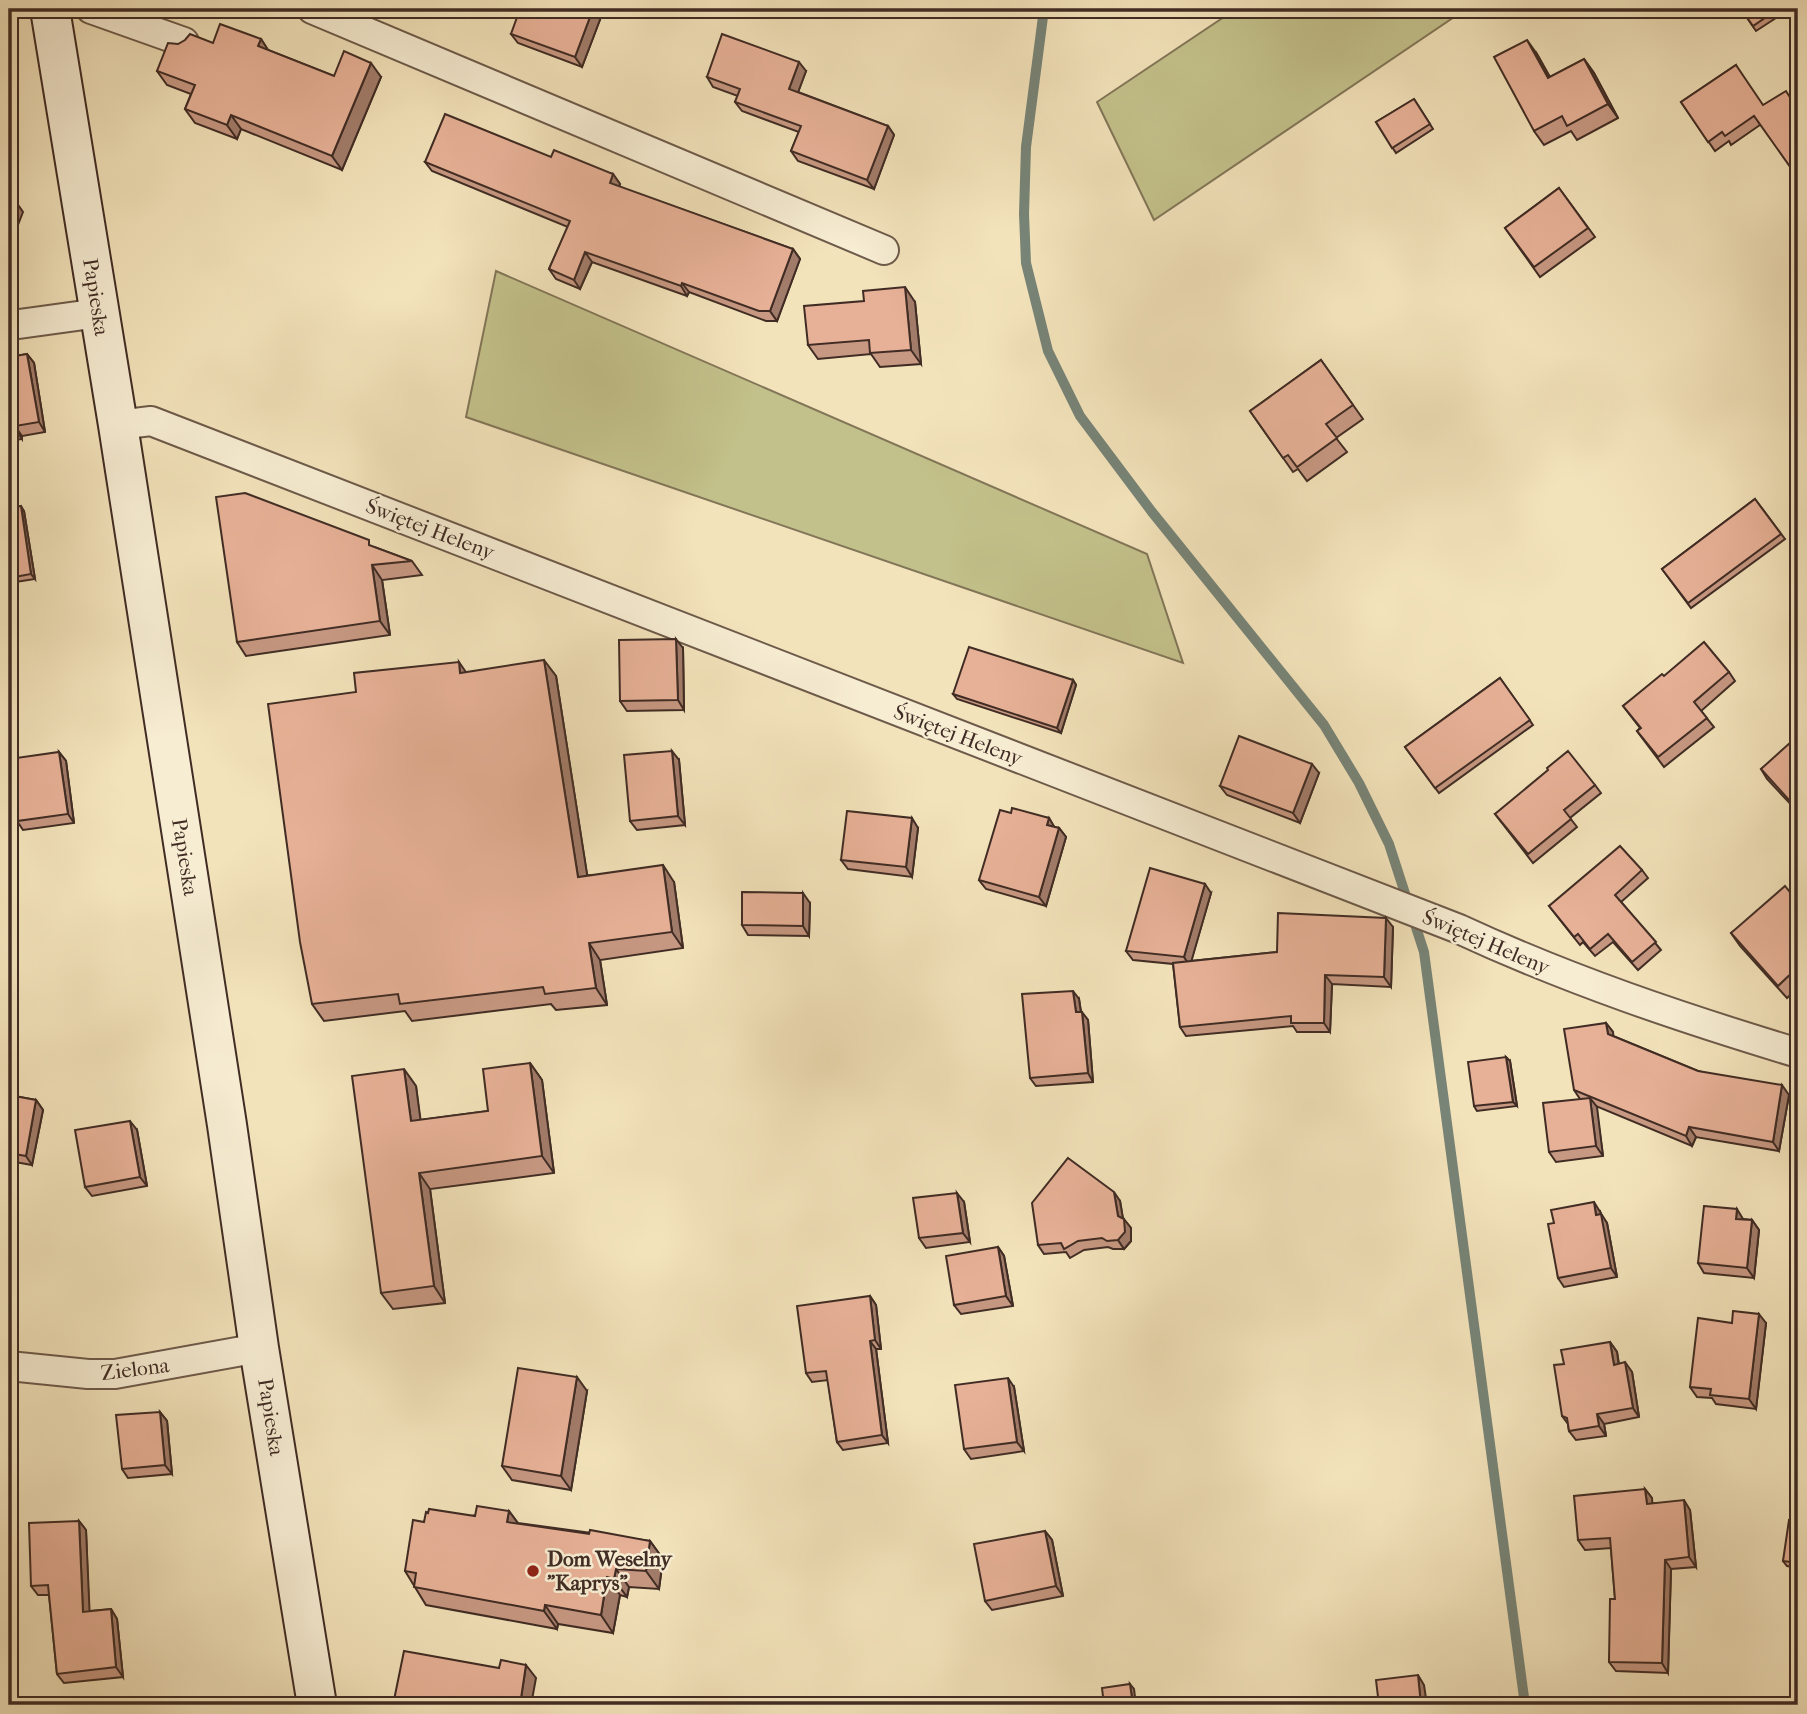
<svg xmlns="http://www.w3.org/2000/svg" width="1807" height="1714" font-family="'IM FELL French Canon',serif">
<rect width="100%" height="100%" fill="#f3e3bb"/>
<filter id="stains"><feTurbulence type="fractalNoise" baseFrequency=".00286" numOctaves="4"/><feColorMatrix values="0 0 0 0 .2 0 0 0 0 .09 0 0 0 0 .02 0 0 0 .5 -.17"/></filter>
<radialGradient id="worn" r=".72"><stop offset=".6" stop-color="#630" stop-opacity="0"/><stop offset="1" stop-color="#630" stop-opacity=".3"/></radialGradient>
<g fill="#c3c18b" stroke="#827658" stroke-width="2">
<polygon points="1236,9 1466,9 1154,220 1097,102"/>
<polygon points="496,271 1147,554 1183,663 466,417"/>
</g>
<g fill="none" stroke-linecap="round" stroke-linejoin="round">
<polyline stroke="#778477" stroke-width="10" points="1044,9 1026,147 1024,214 1026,263 1048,351 1080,416 1152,512 1324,725 1359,783 1389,844 1424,952 1525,1705"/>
<defs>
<g id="street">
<polyline points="91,9 184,42"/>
<polyline points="312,9 884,250"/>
<polyline points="9,323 19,324 99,313"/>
<path d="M118 425 151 421 1459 929C1569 980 1682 1018 1798 1053"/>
<polyline points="9,1366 88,1374 115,1374 259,1348"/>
</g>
<polyline id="secondary" points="50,9 118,425 227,1125 259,1348 317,1705"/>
</defs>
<use href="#street" stroke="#6d5a4a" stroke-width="32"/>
<use href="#secondary" stroke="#402c24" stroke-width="42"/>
<use href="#street" stroke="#f7edd3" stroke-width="28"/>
<use href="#secondary" stroke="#f7edd3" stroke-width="38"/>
</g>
<g fill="#c79882" stroke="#402c24" stroke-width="2">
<polygon points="604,9 582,67 518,43 511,34"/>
<polygon points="1741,9 1774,9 1779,16 1756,31"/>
<polygon points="261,39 268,50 334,76 381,77 342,170 241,129 237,139 195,123 185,109 191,94 167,85 157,71 178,44 213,43"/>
<polygon points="1537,54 1550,77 1584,59 1594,73 1618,118 1577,140 1571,131 1544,145 1534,131"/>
<polygon points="1736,65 1760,125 1731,145 1729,141 1715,151 1681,102"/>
<polygon points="806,71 798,92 888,126 894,135 874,189 798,161 791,151 799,132 742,111 735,102 738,96 713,87 707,77"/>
<polygon points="1414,99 1433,129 1396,153 1376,122"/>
<polygon points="551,157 613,174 620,184 619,187 793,249 800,259 777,321 766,321 689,292 687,296 592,262 580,289 556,279 549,269 568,227 432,171 425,162"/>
<polygon points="1559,188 1595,237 1540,277 1505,228"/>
<polygon points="915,302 921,364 880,367 871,354 818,359 808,345"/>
<polygon points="27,354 34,363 45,432 22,436 22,439 9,441 9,357"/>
<polygon points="1321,360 1363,419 1336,438 1347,452 1307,481 1298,469 1293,472 1250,411"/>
<polygon points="1755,499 1785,539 1691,608 1662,569"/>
<polygon points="9,508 24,511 35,579 9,583"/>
<polygon points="374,547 412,561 422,575 382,580 390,635 246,656 237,642"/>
<polygon points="683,648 684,710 627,711 620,701"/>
<polygon points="466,672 556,676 587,875 674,882 683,948 600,960 607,1005 556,1010 551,1004 412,1021 405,1011 324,1021 312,1004 356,692"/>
<polygon points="1729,672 1735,681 1701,711 1714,727 1664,767 1637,731 1640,728 1623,706 1664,676"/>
<polygon points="1500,678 1533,725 1439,793 1405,747"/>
<polygon points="1073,680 1076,685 1061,733 957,699 953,694"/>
<polygon points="1798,740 1798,812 1767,779 1761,769"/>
<polygon points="59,752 66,761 74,823 23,830 17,821"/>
<polygon points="679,760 685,825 637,830 630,821"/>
<polygon points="1319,773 1300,823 1227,795 1220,786"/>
<polygon points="1595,785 1601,793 1570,818 1577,827 1533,863 1495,814"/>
<polygon points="1011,813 1049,818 1054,827 1059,828 1066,837 1046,906 986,889 979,880"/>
<polygon points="918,828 912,877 848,869 841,860"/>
<polygon points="1642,870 1648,878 1621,902 1661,950 1638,970 1613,942 1595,956 1583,942 1580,945 1549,906"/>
<polygon points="1798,883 1798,988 1787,998 1740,946 1731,933"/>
<polygon points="1211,893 1191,961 1277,952 1393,927 1391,987 1332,984 1330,1032 1297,1032 1293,1026 1186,1036 1180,1027 1173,964 1133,960 1126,951"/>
<polygon points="810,903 809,936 748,935 742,925"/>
<polygon points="1079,999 1081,1012 1088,1020 1093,1082 1036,1086 1030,1078"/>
<polygon points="1606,1023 1613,1032 1613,1036 1698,1071 1789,1095 1779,1151 1696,1137 1692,1146 1596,1106 1603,1156 1556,1162 1549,1152 1580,1099 1574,1090"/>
<polygon points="1510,1061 1517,1106 1477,1111 1474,1106"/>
<polygon points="530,1063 542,1080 554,1173 430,1189 445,1303 393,1309 381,1293 416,1086 420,1120 488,1111"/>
<polygon points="9,1095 36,1100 43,1110 32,1165 9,1161"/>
<polygon points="137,1130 147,1186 92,1196 85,1187"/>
<polygon points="1120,1201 1123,1219 1131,1228 1131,1241 1124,1249 1113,1249 1108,1247 1084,1250 1070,1258 1066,1252 1044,1254 1038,1245"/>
<polygon points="964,1202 970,1242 926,1248 919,1238"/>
<polygon points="1600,1211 1601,1215 1607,1223 1617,1277 1564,1287 1558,1278 1554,1223"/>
<polygon points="1743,1219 1752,1220 1759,1230 1754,1278 1704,1273 1698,1263"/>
<polygon points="998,1247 1004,1256 1013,1306 961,1314 954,1305"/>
<polygon points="870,1296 876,1305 881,1349 876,1349 888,1443 843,1450 837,1442 828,1380 812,1382 806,1373"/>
<polygon points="1732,1323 1766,1323 1756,1409 1716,1404 1712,1398 1697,1397 1690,1387"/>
<polygon points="1610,1342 1617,1352 1619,1364 1632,1372 1639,1417 1604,1424 1606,1436 1576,1440 1569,1431 1568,1424 1562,1416 1564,1364"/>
<polygon points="1014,1387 1024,1451 971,1459 964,1449"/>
<polygon points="587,1391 571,1490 512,1480 502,1466"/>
<polygon points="160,1412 167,1421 172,1474 128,1478 122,1469"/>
<polygon points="1645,1489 1652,1498 1652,1503 1690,1510 1696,1567 1671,1569 1668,1673 1616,1671 1609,1662 1615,1599 1611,1548 1585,1550 1578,1540"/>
<polygon points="509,1511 518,1523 650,1541 663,1559 659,1589 629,1587 627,1597 620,1595 613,1633 558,1624 557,1629 426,1605 405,1571 424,1522"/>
<polygon points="79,1521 86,1530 89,1611 111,1609 117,1619 123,1677 64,1683 57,1674 49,1595 38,1595 31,1586"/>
<polygon points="1798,1522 1798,1568 1787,1566 1783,1561"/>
<polygon points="1045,1531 1052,1540 1063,1596 992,1610 985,1601"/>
</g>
<g fill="#a27c6a" stroke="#402c24" stroke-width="2">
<polygon points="593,9 604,9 582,67 575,57"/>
<polygon points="261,39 270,53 258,46"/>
<polygon points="1527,40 1537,54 1558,92 1548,78"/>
<polygon points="1584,59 1594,73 1618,118 1608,104"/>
<polygon points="799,62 806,71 796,98 789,89"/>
<polygon points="371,63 381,77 342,170 332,156"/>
<polygon points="231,115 241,129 237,139 227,125"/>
<polygon points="888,126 894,135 874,189 867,180"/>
<polygon points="613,174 620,184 616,193 610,183"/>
<polygon points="16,202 23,212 9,248 9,222"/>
<polygon points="793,249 800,259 777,321 770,311"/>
<polygon points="585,252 592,262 580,289 574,280"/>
<polygon points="682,283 689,292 687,296 681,286"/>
<polygon points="905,287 915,302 921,364 911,350"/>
<polygon points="27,354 34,363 45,432 39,422"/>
<polygon points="15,426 22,436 22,439 15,429"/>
<polygon points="21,506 24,511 35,579 31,574"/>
<polygon points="372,565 382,580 390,635 380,621"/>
<polygon points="676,639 683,648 684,710 678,700"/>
<polygon points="544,660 556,676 590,893 578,877"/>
<polygon points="459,662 470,678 460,673"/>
<polygon points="1073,680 1076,685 1061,733 1057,728"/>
<polygon points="672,751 679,760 685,825 678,816"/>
<polygon points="59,752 66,761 74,823 68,814"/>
<polygon points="1312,764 1319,773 1300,823 1293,813"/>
<polygon points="912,818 918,828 912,877 906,867"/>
<polygon points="1049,818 1055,828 1047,825"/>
<polygon points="1059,828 1066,837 1046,906 1039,897"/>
<polygon points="663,865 674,882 683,948 672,932"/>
<polygon points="1205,884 1211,893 1190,966 1184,957"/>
<polygon points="803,893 810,903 809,936 803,926"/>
<polygon points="1386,918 1393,927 1391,987 1384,977"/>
<polygon points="589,943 600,960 607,1005 596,988"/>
<polygon points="1325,975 1332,984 1330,1032 1324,1023"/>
<polygon points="1073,991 1079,999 1082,1020 1076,1012"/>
<polygon points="1082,1012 1088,1020 1093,1082 1088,1073"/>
<polygon points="1606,1023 1613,1032 1614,1043 1608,1034"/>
<polygon points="1506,1057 1510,1061 1517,1106 1513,1102"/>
<polygon points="530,1063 542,1080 554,1173 542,1156"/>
<polygon points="404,1069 416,1086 423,1138 411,1121"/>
<polygon points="1782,1085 1789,1095 1779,1151 1773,1142"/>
<polygon points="1590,1098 1597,1107 1603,1156 1596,1146"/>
<polygon points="36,1100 43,1110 32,1165 26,1156"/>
<polygon points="130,1121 137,1130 147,1186 140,1177"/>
<polygon points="1689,1127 1696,1137 1692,1146 1686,1136"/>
<polygon points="419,1173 430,1189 445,1303 434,1286"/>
<polygon points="1114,1192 1120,1201 1124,1225 1118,1216"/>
<polygon points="957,1193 964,1202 970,1242 963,1233"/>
<polygon points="1594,1202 1607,1223 1617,1277 1611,1268 1596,1215"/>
<polygon points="1737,1209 1743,1219 1742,1228 1736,1219"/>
<polygon points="1124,1219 1131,1228 1131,1241 1124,1249 1118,1240"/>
<polygon points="1752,1220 1759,1230 1754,1278 1747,1268"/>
<polygon points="998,1247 1004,1256 1013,1306 1006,1296"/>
<polygon points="870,1296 876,1305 881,1349 875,1340"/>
<polygon points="1759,1314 1766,1323 1756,1409 1749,1399"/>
<polygon points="870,1341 876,1349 888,1443 882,1435"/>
<polygon points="1610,1342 1617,1352 1620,1374 1614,1365"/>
<polygon points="1625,1362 1632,1372 1639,1417 1633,1408"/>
<polygon points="577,1377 587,1391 571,1490 561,1476"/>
<polygon points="1008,1378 1014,1387 1024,1451 1017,1442"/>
<polygon points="160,1412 167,1421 172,1474 165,1465"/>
<polygon points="1597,1414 1604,1424 1606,1436 1599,1426"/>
<polygon points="1645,1489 1652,1498 1653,1513 1647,1504"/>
<polygon points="1684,1500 1690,1510 1696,1567 1689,1557"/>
<polygon points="509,1511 522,1529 507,1522"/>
<polygon points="79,1521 86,1530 90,1621 83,1612"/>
<polygon points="1045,1531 1052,1540 1063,1596 1056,1586"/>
<polygon points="650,1541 663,1559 659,1589 646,1571"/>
<polygon points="1665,1560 1671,1569 1668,1673 1662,1663"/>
<polygon points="616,1569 629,1587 627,1597 614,1579"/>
<polygon points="607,1577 620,1595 613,1633 601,1615"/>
<polygon points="545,1605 558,1624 557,1629 544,1611"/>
<polygon points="111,1609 117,1619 123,1677 116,1667"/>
<polygon points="526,1665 536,1678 531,1705 520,1705"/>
<polygon points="1418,1675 1424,1685 1427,1705 1421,1705"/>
<polygon points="1130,1684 1134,1689 1136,1705 1133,1705"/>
</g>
<g fill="#e7b197" stroke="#402c24" stroke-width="2">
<polygon points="520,9 593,9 575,57 511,34"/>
<polygon points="1741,9 1774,9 1775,11 1753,26"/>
<polygon points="220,24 261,39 258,46 334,76 344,51 371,63 332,156 231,115 227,125 185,109 195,85 157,71 168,43 178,44 185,40 190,34 213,43"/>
<polygon points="722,34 799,62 789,89 888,126 867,180 791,151 801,126 735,102 740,89 707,77"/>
<polygon points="1527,40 1548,78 1584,59 1608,104 1567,126 1562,116 1534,131 1494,57"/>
<polygon points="1736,65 1763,105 1786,91 1798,110 1798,178 1754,116 1725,136 1722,132 1708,142 1681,102"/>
<polygon points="1414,99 1430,124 1392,148 1376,122"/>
<polygon points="445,114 551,157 554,150 613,174 610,183 793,249 770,311 759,311 682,283 681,286 585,252 574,280 549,269 570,221 425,162"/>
<polygon points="1559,188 1588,228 1534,267 1505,228"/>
<polygon points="9,200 16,202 9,222"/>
<polygon points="905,287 911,350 870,353 869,340 808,345 804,306 864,301 863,291"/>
<polygon points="27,354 39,422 15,426 15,429 9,430 9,357"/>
<polygon points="1321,360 1353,405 1326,424 1337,438 1297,467 1288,455 1283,458 1250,411"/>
<polygon points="245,493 369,540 369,545 412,561 372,565 380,621 237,642 216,497"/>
<polygon points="1755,499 1781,534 1688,603 1662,569"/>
<polygon points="21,506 31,574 9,578 9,508"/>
<polygon points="676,639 678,700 620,701 619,640"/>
<polygon points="1704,642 1729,672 1694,702 1707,718 1658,757 1637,731 1641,728 1623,706 1662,674 1664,676"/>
<polygon points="969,647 1073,680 1057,728 953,694"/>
<polygon points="544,660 578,877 663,865 672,932 589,943 596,988 545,994 543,987 400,1004 398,994 312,1004 300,942 268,704 356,692 354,673 459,662 460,673"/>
<polygon points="1500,678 1530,720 1435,788 1405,747"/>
<polygon points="1239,736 1312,764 1293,813 1220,786"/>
<polygon points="1798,740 1798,810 1761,769 1791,742 1793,745"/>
<polygon points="672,751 678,816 630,821 624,755"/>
<polygon points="1568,751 1595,785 1564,810 1571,819 1528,854 1495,814 1548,770 1547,768"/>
<polygon points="59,752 68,814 17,821 9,759"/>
<polygon points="1012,808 1049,818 1047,825 1059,828 1039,897 979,880 1000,810 1011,813"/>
<polygon points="847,811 912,818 906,867 841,860"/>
<polygon points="1620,846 1642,870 1615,895 1656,942 1632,962 1608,934 1590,949 1578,934 1574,937 1549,906"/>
<polygon points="1150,868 1205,884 1184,957 1126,951"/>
<polygon points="1798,883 1798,967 1778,986 1731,933 1785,886 1789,891"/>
<polygon points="742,892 803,893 803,926 742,925"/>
<polygon points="1278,913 1386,918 1384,977 1325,975 1324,1023 1291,1023 1291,1016 1180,1027 1173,963 1277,952"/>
<polygon points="1073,991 1076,1012 1082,1012 1088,1073 1030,1078 1022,994"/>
<polygon points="1606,1023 1608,1034 1698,1071 1782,1085 1773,1142 1689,1127 1686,1136 1574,1090 1564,1029"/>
<polygon points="1506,1057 1513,1102 1474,1106 1468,1062"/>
<polygon points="530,1063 542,1156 419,1173 434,1286 381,1293 352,1076 404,1069 411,1121 488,1111 483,1069"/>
<polygon points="9,1095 36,1100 26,1156 9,1153"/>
<polygon points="1590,1098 1596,1146 1549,1152 1543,1103"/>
<polygon points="130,1121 140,1177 85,1187 75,1130"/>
<polygon points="1068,1158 1114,1192 1118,1216 1124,1219 1125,1232 1118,1240 1107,1241 1102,1238 1078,1241 1064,1249 1061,1243 1038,1245 1032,1203"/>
<polygon points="957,1193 963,1233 919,1238 913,1198"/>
<polygon points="1594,1202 1596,1215 1601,1214 1611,1268 1558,1278 1548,1224 1554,1223 1551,1210"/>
<polygon points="1704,1206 1737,1209 1736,1219 1752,1220 1747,1268 1698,1263"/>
<polygon points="998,1247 1006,1296 954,1305 946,1256"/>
<polygon points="870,1296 875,1340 870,1341 882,1435 837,1442 826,1371 806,1373 797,1306"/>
<polygon points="1733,1311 1759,1314 1749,1399 1710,1395 1711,1389 1690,1387 1698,1318 1732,1323"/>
<polygon points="1610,1342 1614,1365 1625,1362 1633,1408 1597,1414 1599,1426 1569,1431 1567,1418 1562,1416 1554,1365 1564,1364 1561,1350"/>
<polygon points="518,1368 577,1377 561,1476 502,1466"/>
<polygon points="1008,1378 1017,1442 964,1449 955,1385"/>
<polygon points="160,1412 165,1465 122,1469 116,1415"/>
<polygon points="1645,1489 1647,1504 1684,1500 1689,1557 1665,1560 1662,1663 1609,1662 1610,1599 1615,1599 1610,1538 1578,1540 1574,1496"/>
<polygon points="477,1506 509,1511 507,1522 589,1534 590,1530 650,1541 646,1571 616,1569 614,1579 607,1577 601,1615 545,1605 544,1611 414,1587 416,1573 405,1571 413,1520 424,1522 426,1512 428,1513 429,1509 475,1516"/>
<polygon points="1789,1520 1798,1522 1798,1563 1783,1561"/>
<polygon points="79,1521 83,1612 111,1609 116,1667 57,1674 48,1585 31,1586 29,1523"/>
<polygon points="1045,1531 1056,1586 985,1601 974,1544"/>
<polygon points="404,1651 499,1668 501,1660 526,1665 520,1705 393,1705"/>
<polygon points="1418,1675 1421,1705 1379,1705 1376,1680"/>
<polygon points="1130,1684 1133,1705 1104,1705 1102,1688"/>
</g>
<circle fill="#8f2418" stroke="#f7edd3" stroke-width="2.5" cx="533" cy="1571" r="7"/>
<g text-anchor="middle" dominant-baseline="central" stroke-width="5" stroke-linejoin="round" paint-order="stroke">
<g font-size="21" fill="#402c24" stroke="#f7edd3">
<text transform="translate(96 297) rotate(81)">Papieska</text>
<text transform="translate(430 529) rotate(21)">Świętej Heleny</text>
<text transform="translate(958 735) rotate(21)">Świętej Heleny</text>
<text transform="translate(185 857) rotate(81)">Papieska</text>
<text transform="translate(1486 942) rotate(23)">Świętej Heleny</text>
<text transform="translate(135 1369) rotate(-7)">Zielona</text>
<text transform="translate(271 1417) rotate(81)">Papieska</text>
</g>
<g font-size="21" font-weight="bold" fill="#402c24" stroke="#f7edd3" text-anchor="start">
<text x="547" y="1559">Dom Weselny<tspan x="547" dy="24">"Kaprys"</tspan></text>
</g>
</g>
<rect width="1807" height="1714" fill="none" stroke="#f3e3bb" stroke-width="35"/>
<rect x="10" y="10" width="1786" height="1693" fill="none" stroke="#402c24" stroke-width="3.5"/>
<rect x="18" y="18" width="1772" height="1679" fill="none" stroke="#402c24" stroke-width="2"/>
<rect width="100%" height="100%" filter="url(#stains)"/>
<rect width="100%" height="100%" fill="url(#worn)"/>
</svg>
